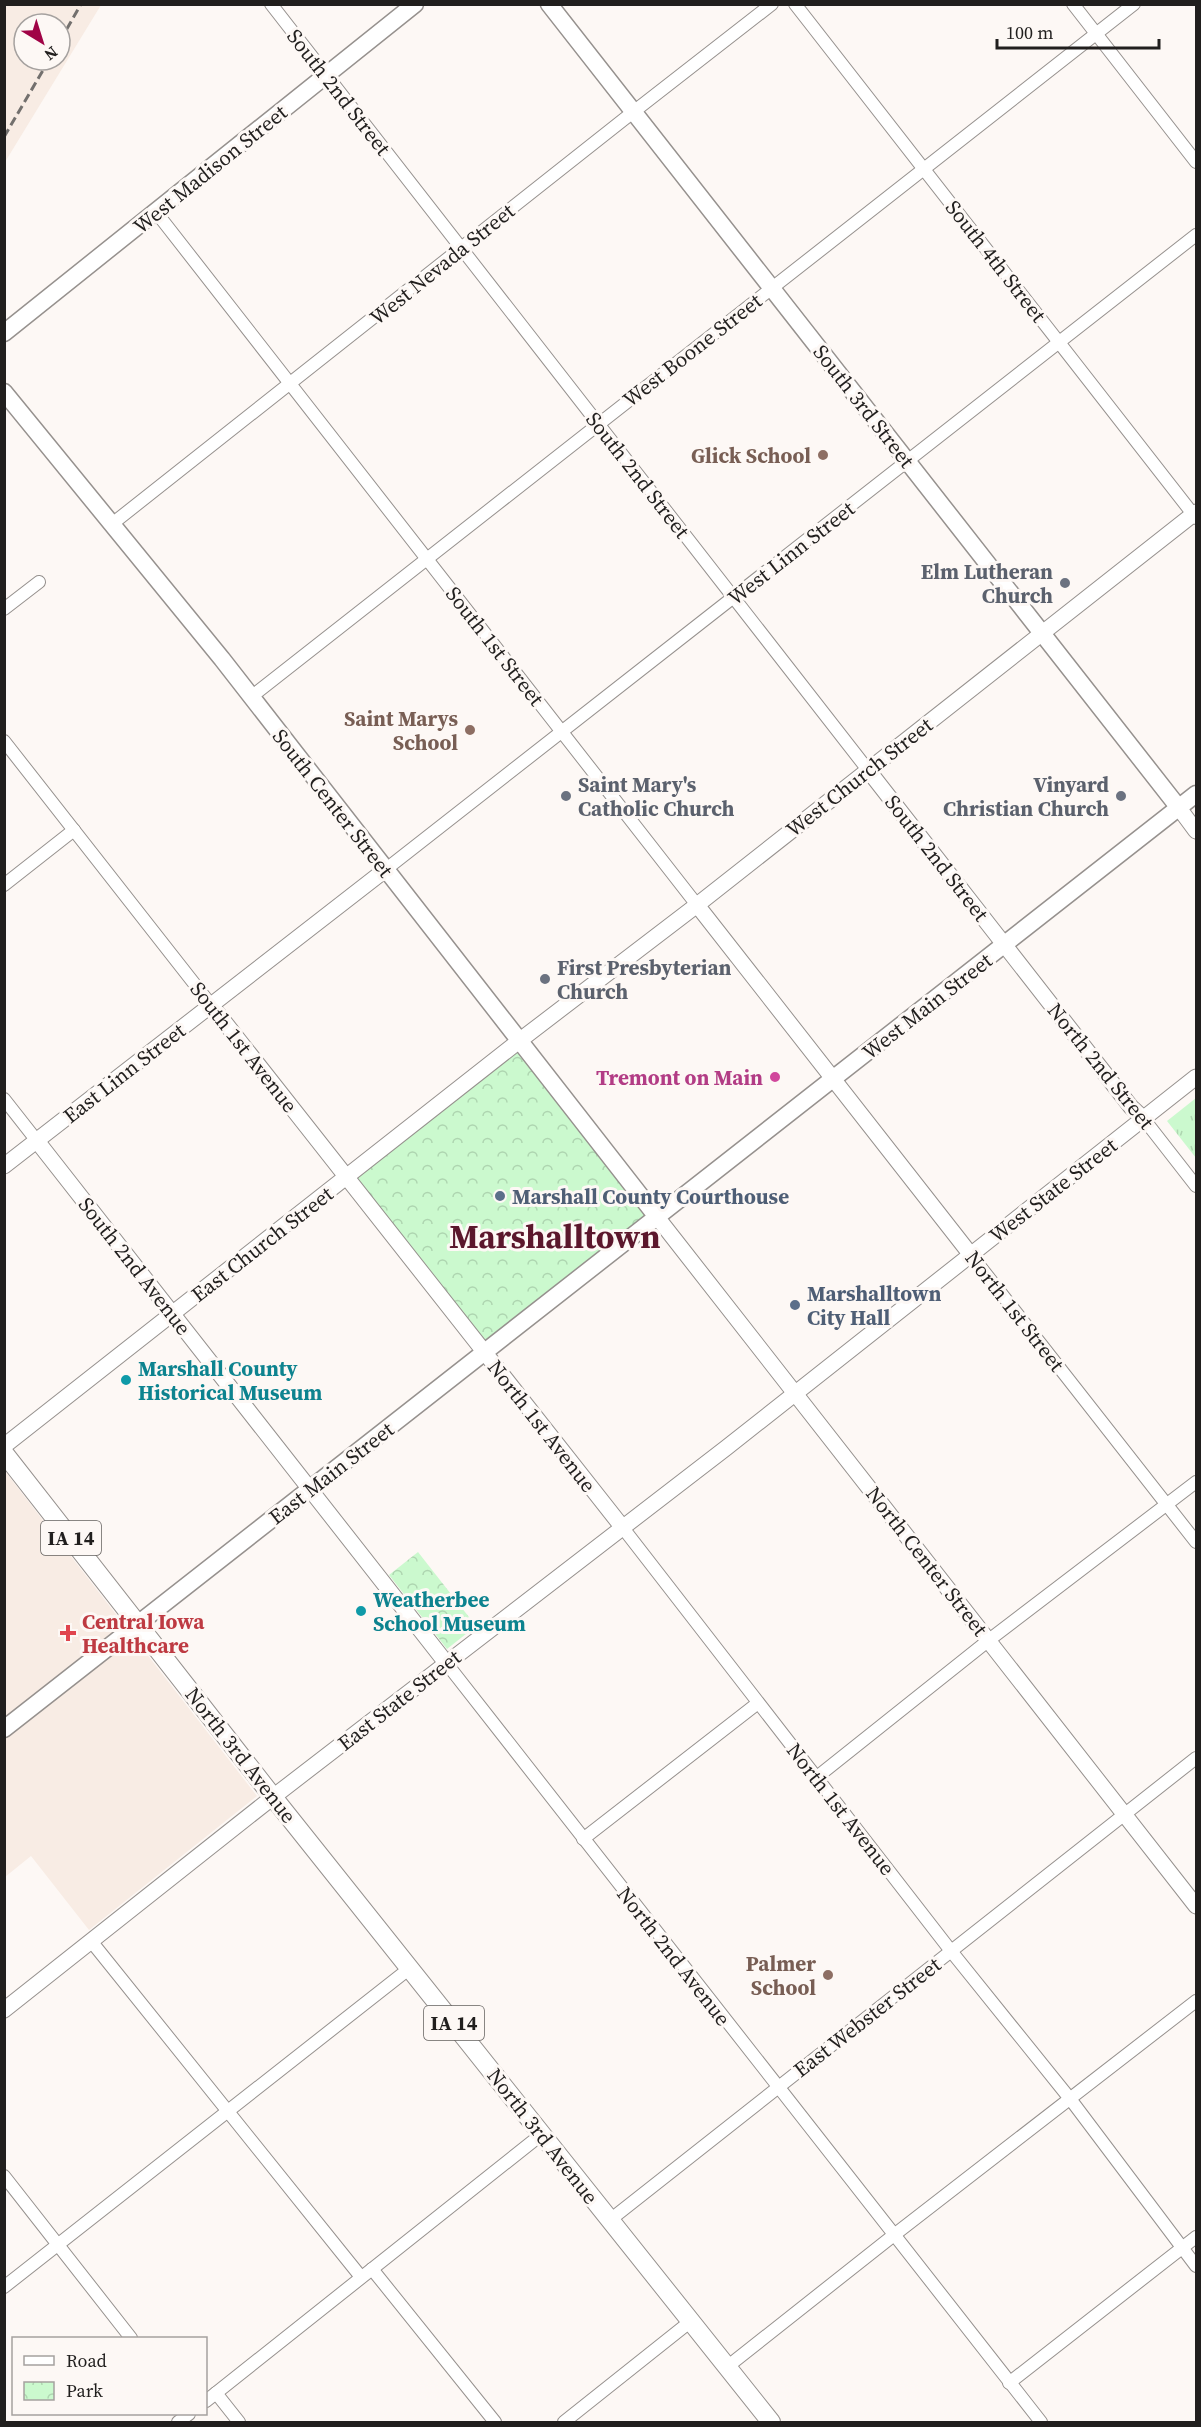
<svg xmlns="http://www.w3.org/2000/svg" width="1201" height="2427" font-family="'Source Serif 4',serif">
<defs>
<pattern id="grass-tufts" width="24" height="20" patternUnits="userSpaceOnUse" patternTransform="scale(1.5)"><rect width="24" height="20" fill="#cbf9ce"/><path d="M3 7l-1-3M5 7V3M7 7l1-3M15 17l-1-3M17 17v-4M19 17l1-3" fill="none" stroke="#aed5b0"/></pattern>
<pattern id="park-crowns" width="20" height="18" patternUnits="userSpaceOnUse" patternTransform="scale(1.5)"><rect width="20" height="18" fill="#cbf9ce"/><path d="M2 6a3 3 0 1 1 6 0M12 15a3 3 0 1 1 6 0" fill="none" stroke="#aed5b0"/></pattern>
</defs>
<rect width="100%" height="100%" fill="#fdf8f5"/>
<g fill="#f8ece4" fill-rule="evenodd">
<path d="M5 4 101 5 5 162 4 5ZM24 24H60V60H24Z"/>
<polygon points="4,1470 257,1796 89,1930 31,1856 5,1877"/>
</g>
<polygon fill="url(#grass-tufts)" points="1196,1098 1196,1158 1167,1121"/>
<g fill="url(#park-crowns)">
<polygon points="519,1041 657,1217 484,1353 346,1177"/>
<polygon points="418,1552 476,1626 447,1649 389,1575"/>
</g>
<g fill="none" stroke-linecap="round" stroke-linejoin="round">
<defs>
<g id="minor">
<polyline points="271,4 868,770"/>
<polyline points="795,4 1196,518"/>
<polyline points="1073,4 1196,162"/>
<polyline points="156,212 697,905"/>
<polyline points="112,524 623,120 772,4"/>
<polyline points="4,609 39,582"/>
<polyline points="251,697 1134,4"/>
<polyline points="4,741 211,1005"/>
<polyline points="385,870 1196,235"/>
<polyline points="4,885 74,830"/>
<polyline points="4,1099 37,1141"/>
<polyline points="1143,1118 1196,1186"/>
<polyline points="971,1255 1196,1542"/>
<polyline points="623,1528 951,1951 1071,2100 1196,2266"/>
<polyline points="447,1664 1041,2422"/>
<polyline points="817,1777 989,1640 1196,1482"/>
<polyline points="583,1839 758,1703"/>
<polyline points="91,1941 361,2277"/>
<polyline points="4,2176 131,2338"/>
<polyline points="610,2220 1196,1758"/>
<polyline points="372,2269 495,2422"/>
<polyline points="4,2287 410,1968"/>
<polyline points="727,2367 894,2235 1196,2001"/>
<polyline points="1009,2383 1196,2237"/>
<polyline points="216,2393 239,2422"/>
<polyline points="206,2401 542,2134"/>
<polyline points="178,2422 189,2414"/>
<polyline points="564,2422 691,2321"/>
</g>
<g id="tertiary">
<polyline points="868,770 1131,1107 1143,1118"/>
<polyline points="1179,808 1196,831"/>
<polyline points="697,905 971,1255"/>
<polyline points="211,1005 623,1528"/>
<polyline points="37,1141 447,1664"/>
<polyline points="4,1166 385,870"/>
<polyline points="657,1217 1196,1906"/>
<polyline points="4,1446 519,1041 697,905 1196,512"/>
<polyline points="4,2010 273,1797 726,1448 1196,1077"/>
</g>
<g id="secondary">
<polyline points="549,4 1179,808"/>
<polyline points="4,333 415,4"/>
<polyline points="4,392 222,659 657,1217"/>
<polyline points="4,1729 1196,794"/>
</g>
<polyline id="primary" points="4,1453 273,1797 771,2422"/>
</defs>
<use href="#minor" stroke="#96918e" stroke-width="14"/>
<use href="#tertiary" stroke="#96918e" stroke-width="17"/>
<use href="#secondary" stroke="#96918e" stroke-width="19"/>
<use href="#primary" stroke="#96918e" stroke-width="20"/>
<use href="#minor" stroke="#fff" stroke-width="12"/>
<use href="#tertiary" stroke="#fff" stroke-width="15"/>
<use href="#secondary" stroke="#fff" stroke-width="16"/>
<use href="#primary" stroke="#fff" stroke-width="18"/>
<g stroke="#73706e" stroke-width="3" stroke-dasharray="9 4.5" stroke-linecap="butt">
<polyline points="60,41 81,4"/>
<polyline points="4,137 49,60"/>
</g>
</g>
<g fill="#8d6e63" stroke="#fdf8f5" stroke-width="2">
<circle cx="823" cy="455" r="6"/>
<circle cx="470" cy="730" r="6"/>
<circle cx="828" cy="1975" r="6"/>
</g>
<g fill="#6b7280" stroke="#fdf8f5" stroke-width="2">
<circle cx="1065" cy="583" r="6"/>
<circle cx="566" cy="796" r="6"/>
<circle cx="1121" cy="796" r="6"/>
<circle cx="545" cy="979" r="6"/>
</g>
<circle fill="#d1479c" stroke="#fdf8f5" stroke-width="2" cx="775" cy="1077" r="6"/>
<g fill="#5c6f8a" stroke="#fdf8f5" stroke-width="2">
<circle cx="500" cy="1196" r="6"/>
<circle cx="795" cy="1305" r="6"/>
</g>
<g fill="#0f9aa8" stroke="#fdf8f5" stroke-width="2">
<circle cx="126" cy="1380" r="6"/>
<circle cx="361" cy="1611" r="6"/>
</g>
<path fill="#e0444e" stroke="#fdf8f5" stroke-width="2" d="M65 1624h6v6h6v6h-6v6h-6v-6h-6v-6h6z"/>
<g text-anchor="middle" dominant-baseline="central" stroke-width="6" stroke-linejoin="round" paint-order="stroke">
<g fill="#fdf8f5" stroke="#63605e" stroke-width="1.5">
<rect x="41" y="1521" width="60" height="34" rx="4.5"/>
<rect x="424" y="2006" width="60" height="34" rx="4.5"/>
</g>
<g font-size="20" font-weight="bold" fill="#211f1e">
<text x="71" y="1538">IA 14</text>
<text x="454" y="2023">IA 14</text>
</g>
<g font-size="21" fill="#211f1e" stroke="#fdf8f5">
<text transform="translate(339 92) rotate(52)">South 2nd Street</text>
<text transform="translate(210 169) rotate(-39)">West Madison Street</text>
<text transform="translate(996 261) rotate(52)">South 4th Street</text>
<text transform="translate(442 264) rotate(-39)">West Nevada Street</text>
<text transform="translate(692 350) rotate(-38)">West Boone Street</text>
<text transform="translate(864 406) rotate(52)">South 3rd Street</text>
<text transform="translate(638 475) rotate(52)">South 2nd Street</text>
<text transform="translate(791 553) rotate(-38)">West Linn Street</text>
<text transform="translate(495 646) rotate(52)">South 1st Street</text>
<text transform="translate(859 777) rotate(-38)">West Church Street</text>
<text transform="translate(333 803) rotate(52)">South Center Street</text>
<text transform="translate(937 858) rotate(52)">South 2nd Street</text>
<text transform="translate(927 1006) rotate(-38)">West Main Street</text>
<text transform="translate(244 1047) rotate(52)">South 1st Avenue</text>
<text transform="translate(1101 1066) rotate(51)">North 2nd Street</text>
<text transform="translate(124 1073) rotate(-38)">East Linn Street</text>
<text transform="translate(1053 1190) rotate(-38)">West State Street</text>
<text transform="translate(262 1244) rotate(-38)">East Church Street</text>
<text transform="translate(135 1266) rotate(52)">South 2nd Avenue</text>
<text transform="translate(1015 1311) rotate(52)">North 1st Street</text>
<text transform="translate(542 1426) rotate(52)">North 1st Avenue</text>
<text transform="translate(331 1473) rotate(-38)">East Main Street</text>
<text transform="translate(927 1561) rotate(52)">North Center Street</text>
<text transform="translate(399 1700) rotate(-38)">East State Street</text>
<text transform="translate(241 1755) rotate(52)">North 3rd Avenue</text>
<text transform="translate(841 1809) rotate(52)">North 1st Avenue</text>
<text transform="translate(674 1956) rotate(52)">North 2nd Avenue</text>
<text transform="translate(867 2017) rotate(-38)">East Webster Street</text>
<text transform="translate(543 2136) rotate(52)">North 3rd Avenue</text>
</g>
<g font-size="21" font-weight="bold" fill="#785e54" stroke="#fdf8f5" text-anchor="end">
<text x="811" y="455">Glick School</text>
<text x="458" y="718">Saint Marys<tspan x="458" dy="24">School</tspan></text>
<text x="816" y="1963">Palmer<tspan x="816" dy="24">School</tspan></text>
</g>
<g font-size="21" font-weight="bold" fill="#5b616d" stroke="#fdf8f5" text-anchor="end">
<text x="1053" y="571">Elm Lutheran<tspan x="1053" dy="24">Church</tspan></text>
<text x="578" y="784" text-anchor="start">Saint Mary's<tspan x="578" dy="24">Catholic Church</tspan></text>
<text x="1109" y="784">Vinyard<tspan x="1109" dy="24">Christian Church</tspan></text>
<text x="557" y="967" text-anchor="start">First Presbyterian<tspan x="557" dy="24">Church</tspan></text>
</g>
<g font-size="21" font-weight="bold" fill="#b23c85" stroke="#fdf8f5" text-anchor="end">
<text x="763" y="1077">Tremont on Main</text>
</g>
<g font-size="21" font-weight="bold" fill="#4e5e75" stroke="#fdf8f5" text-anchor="start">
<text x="512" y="1196">Marshall County Courthouse</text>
<text x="807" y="1293">Marshalltown<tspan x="807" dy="24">City Hall</tspan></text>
</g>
<g font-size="21" font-weight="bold" fill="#0d838f" stroke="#fdf8f5" text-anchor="start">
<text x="138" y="1368">Marshall County<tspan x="138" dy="24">Historical Museum</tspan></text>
<text x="373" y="1599">Weatherbee<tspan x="373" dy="24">School Museum</tspan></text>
</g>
<g font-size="21" font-weight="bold" fill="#be3a42" stroke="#fdf8f5" text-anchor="start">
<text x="82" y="1621">Central Iowa<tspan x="82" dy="24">Healthcare</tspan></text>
</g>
<g font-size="33" font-weight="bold" fill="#5b172c" stroke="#fdf8f5">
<text x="555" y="1236">Marshalltown</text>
</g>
</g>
<rect width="1201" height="2427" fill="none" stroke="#211f1e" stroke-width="12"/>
<rect x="12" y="2337" width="195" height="78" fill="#fdf8f5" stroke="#a5a19f" stroke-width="1.5"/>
<rect x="24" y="2356" width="30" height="9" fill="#ffffff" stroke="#a5a19f" stroke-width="1.5"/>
<text x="66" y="2367" font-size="18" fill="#211f1e">Road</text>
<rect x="24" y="2382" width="30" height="18" fill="url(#park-crowns)" stroke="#a5a19f" stroke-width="1.5"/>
<text x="66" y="2397" font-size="18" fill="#211f1e">Park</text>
<g transform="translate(42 42) rotate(142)"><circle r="28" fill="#fdf8f5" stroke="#a5a19f" stroke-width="1.5"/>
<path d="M0-4.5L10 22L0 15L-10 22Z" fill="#a00346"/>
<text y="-9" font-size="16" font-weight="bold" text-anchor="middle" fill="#211f1e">N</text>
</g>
<path d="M997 39v9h162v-9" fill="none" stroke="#211f1e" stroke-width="3"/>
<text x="1006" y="39" font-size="18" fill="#211f1e" stroke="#fdf8f5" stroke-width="4.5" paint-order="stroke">100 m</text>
</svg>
